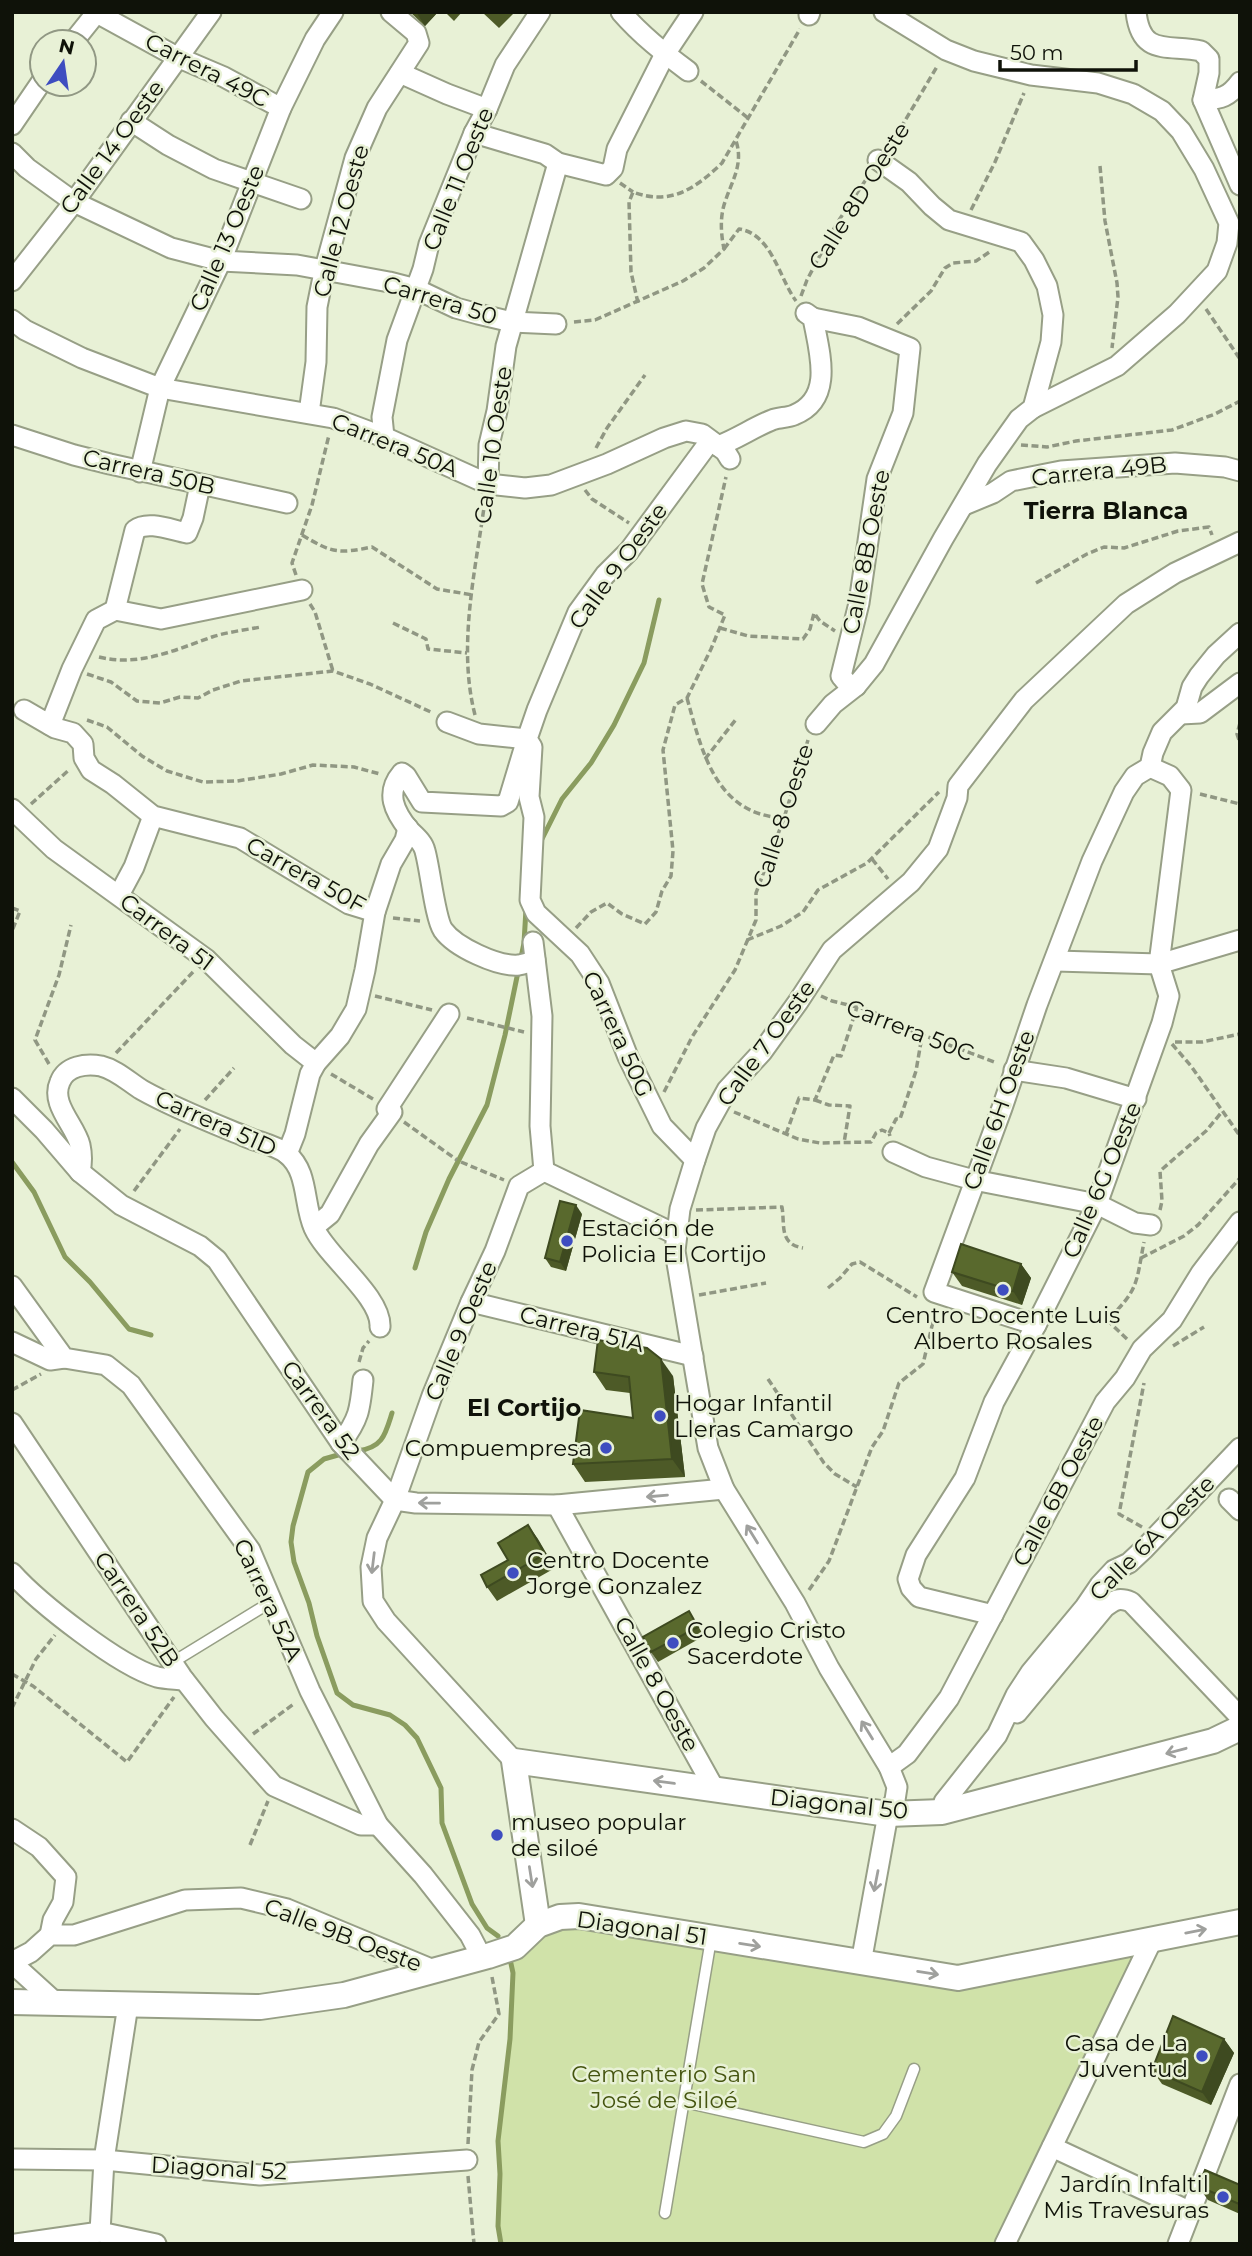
<svg xmlns="http://www.w3.org/2000/svg" width="1252" height="2256" font-family="Montserrat,sans-serif">
<rect width="100%" height="100%" fill="#e8f1d6"/>
<polygon fill="#d0e2a9" points="560,1917 958,1978 1152,1940 1005,2244 501,2244 498,2226 500,2174 498,2141 510,2039 513,1973 510,1959"/>
<g fill="none" stroke-linecap="round" stroke-linejoin="round">
<g stroke="#8a9c5f" stroke-width="5">
<polyline points="540,843 562,799 591,763 614,725 644,663 659,600"/>
<polyline points="12,1162 34,1192 65,1257 90,1282 129,1329 151,1335"/>
<polyline points="415,1268 426,1232 449,1179 487,1105 505,1035 524,943 526,909"/>
<path d="M358 1451C383 1447 385 1435 392 1413"/>
<polyline points="338,1455 324,1459 308,1472 293,1526 291,1542 294,1562 309,1603 317,1636 337,1693 353,1705 390,1715 405,1725 417,1738 441,1788 442,1823 472,1904 487,1928 498,1936"/>
<polyline points="501,2244 498,2226 500,2174 498,2141 510,2039 513,1973 510,1959"/>
</g>
<defs>
<g id="service">
<polyline points="173,1662 271,1602"/>
<polyline points="684,2102 864,2142 883,2134 896,2116 914,2069"/>
<polyline points="665,2213 711,1939"/>
</g>
<g id="minor">
<polyline points="95,12 177,57 224,77 281,108"/>
<path d="M621 12C641 35 664 53 688 71"/>
<polyline points="884,12 946,50 974,61 1031,75 1098,83 1133,94 1162,111 1181,131 1204,169 1229,223 1227,243 1217,271 1177,314 1117,366 1033,408"/>
<path d="M1136 12C1141 57 1168 44 1201 51L1209 59V73L1203 100 1240 185"/>
<polyline points="809,15 810,12"/>
<polyline points="73,42 97,12"/>
<polyline points="400,73 447,94 487,109"/>
<path d="M1203 100C1221 99 1229 97 1240 82"/>
<polyline points="131,121 168,145 214,169 301,199"/>
<polyline points="12,125 42,81"/>
<polyline points="474,133 545,154 558,163 606,175 613,168 617,149 665,54 693,12"/>
<polyline points="12,153 27,168 74,202 171,248 221,261 297,265 389,282 416,289 456,308 478,314 512,322 556,324"/>
<polyline points="12,281 74,202 211,12"/>
<polyline points="813,318 858,327 910,348 903,413 877,479 859,603 841,676 847,683 856,686"/>
<polyline points="12,320 25,330 82,358 160,388 333,418 384,437 488,484 525,488 551,485 607,464 664,438 686,431 702,434 725,451 730,459"/>
<polyline points="309,413 316,362 317,307 324,272 355,158 377,108 419,43 416,33 391,12"/>
<polyline points="12,435 74,455 110,464 287,503"/>
<polyline points="384,437 382,417 397,340 423,269 429,244 474,133 487,109 505,65 540,12"/>
<path d="M718 446C737 439 754 427 772 420 779 417 787 418 794 415 835 399 819 351 813 318L806 313"/>
<polyline points="140,472 160,388 221,261 281,108 315,39 333,12"/>
<polyline points="488,484 489,445 497,411 506,346 558,163"/>
<polyline points="964,505 993,493 1011,481 1061,471 1175,463 1225,467 1240,471"/>
<polyline points="115,610 161,619 302,590"/>
<polyline points="24,710 55,728 73,733 83,744 84,758 91,770 113,784 153,816 240,838 349,904 375,912"/>
<polyline points="1181,714 1200,713 1240,683"/>
<path d="M447 722 479 734 527 739 508 802 501 806 422 802 406 776 402 773C385 793 394 811 409 830 415 836 423 842 425 851 430 868 435 918 443 930 455 947 498 967 519 965 525 964 530 962 535 960"/>
<polyline points="816,724 833,704 856,686 874,664 943,539 987,464 1019,419 1033,408 1051,342 1053,315 1047,286 1034,260 1021,242 949,220 932,206 909,182 878,160"/>
<path d="M50 725 72 669 96 620 115 610 135 530C148 520 171 530 187 533L193 518 200 485"/>
<polyline points="12,809 54,849 206,959 293,1045 316,1063"/>
<polyline points="119,895 134,867 153,816"/>
<polyline points="1056,961 1159,964 1240,940"/>
<polyline points="1014,1070 1066,1078 1136,1099"/>
<polyline points="12,1098 44,1130 80,1172 121,1205 200,1246 217,1260 341,1443 395,1500 416,1503 557,1505 724,1489"/>
<polyline points="387,1109 449,1014"/>
<polyline points="893,1152 926,1167 974,1180 1097,1204 1135,1223 1151,1225"/>
<polyline points="287,1154 295,1134 310,1074 316,1063 340,1036 356,1009 365,970 375,912 391,864 405,840 408,828"/>
<polyline points="695,1160 662,1126 628,1057 599,983 580,954 536,913 530,900 534,817 529,797 532,747 527,739 537,710 578,612 605,575 629,551 710,441"/>
<polyline points="544,1171 677,1235"/>
<path d="M80 1172C82 1163 82 1154 80 1145 75 1125 50 1104 60 1082 66 1066 86 1063 101 1066 117 1070 129 1082 142 1090 174 1108 210 1122 244 1136 257 1142 276 1145 287 1154 309 1172 303 1204 314 1228 327 1257 382 1297 380 1327"/>
<polyline points="314,1227 330,1214 369,1144 392,1112"/>
<polyline points="12,1286 64,1358 106,1365 131,1385 250,1550 310,1691 378,1825 423,1875 470,1935 482,1958"/>
<polyline points="471,1302 693,1356"/>
<polyline points="1036,1325 934,1292 1002,1108 1037,1005 1092,861 1124,792 1135,776 1150,767 1153,753 1162,732 1186,708 1192,687 1199,676 1216,655 1240,633"/>
<polyline points="12,1342 50,1360 64,1358"/>
<polyline points="12,1423 182,1677 214,1718 274,1786 361,1825 378,1825"/>
<path d="M341 1443C359 1419 360 1410 363 1380"/>
<polyline points="1229,1499 1240,1510"/>
<polyline points="557,1505 715,1790"/>
<path d="M12 1573C39 1603 119 1666 157 1677 165 1679 176 1679 184 1680"/>
<polyline points="993,1615 919,1597 911,1588 908,1579 916,1555 965,1478 994,1402 1036,1325 1097,1204 1162,1023 1169,996 1159,964 1181,790 1170,776 1150,767"/>
<path d="M1017 1713 1105 1607C1114 1600 1119 1597 1131 1602L1240 1717"/>
<polyline points="514,1761 386,1621 373,1601 371,1567 377,1538 395,1500 432,1396 471,1302 495,1251 519,1186 544,1171 540,1126 542,1016 533,942"/>
<polyline points="889,1767 907,1754 949,1698 1105,1402 1125,1378 1142,1349 1172,1320 1201,1273 1240,1222"/>
<polyline points="942,1812 944,1802 997,1735 1016,1695 1031,1672 1085,1607 1100,1585 1114,1570 1129,1563 1144,1549 1240,1448"/>
<polyline points="12,1829 39,1847 66,1877 63,1902 53,1920 50,1935"/>
<polyline points="12,1962 31,1952 50,1935 74,1935 185,1900 241,1898 287,1909 436,1971"/>
<polyline points="12,1963 55,2002"/>
<polyline points="861,1963 888,1814 895,1800 897,1787 889,1767 829,1668 795,1603 724,1489 708,1448 675,1251 680,1209 695,1160 706,1128 727,1090 762,1052 798,1002 832,950 911,882 938,849 957,798 958,786 1024,700 1126,604 1175,573 1240,542"/>
<polyline points="1052,2147 1189,2211"/>
<polyline points="12,2159 104,2160 260,2175 467,2160"/>
<polyline points="100,2232 104,2160 128,2005"/>
<polyline points="16,2244 100,2232 156,2244"/>
<polyline points="1005,2244 1152,1940"/>
<polyline points="1178,2244 1240,2084"/>
</g>
<g id="tertiary">
<polyline points="538,1925 514,1761 888,1814 942,1812 1213,1741 1240,1728"/>
<polyline points="12,2002 260,2007 344,1995 488,1956 515,1947 538,1925 560,1917 579,1916 958,1978 1240,1922"/>
</g>
</defs>
<use href="#service" stroke="#979f86" stroke-width="13"/>
<use href="#minor" stroke="#979f86" stroke-width="23"/>
<use href="#tertiary" stroke="#979f86" stroke-width="28"/>
<g stroke="#909783" stroke-width="3.5" stroke-dasharray="7 3.5" stroke-linecap="butt">
<polyline points="701,81 748,118"/>
<polyline points="888,145 903,124 938,65"/>
<polyline points="1100,166 1105,221 1117,283 1118,297 1112,348"/>
<polyline points="620,183 633,192"/>
<polyline points="971,210 995,162 1024,93"/>
<path d="M724 249 739 229C772 234 779 278 796 301"/>
<polyline points="801,296 807,280 837,223 869,175"/>
<path d="M638 303 631 272 629 202 633 192C670 206 695 189 722 163L800 29"/>
<polyline points="1206,309 1240,359"/>
<path d="M574 322 595 320 683 281 704 268 724 249C721 234 720 219 724 205 731 182 744 165 736 141"/>
<polyline points="897,324 931,291 945,268 953,263 976,261 991,251"/>
<polyline points="1021,445 1047,447 1076,441 1172,430 1215,414 1240,401"/>
<polyline points="596,448 607,428 645,375"/>
<polyline points="585,490 592,499 629,523"/>
<path d="M302 535C332 553 338 554 372 547L437 589 473 595"/>
<polyline points="296,575 292,563 312,505 329,435"/>
<polyline points="1036,583 1087,554 1104,547 1124,548 1178,531 1209,527 1212,535"/>
<polyline points="310,604 315,612 333,671"/>
<polyline points="393,623 426,639 428,649 467,653"/>
<polyline points="720,628 748,636 803,639 810,629 814,613 820,621 835,631"/>
<path d="M99 657C139 667 175 650 212 637 227 632 245 630 261 627"/>
<polyline points="87,674 111,682 137,701 160,703 180,697 198,698 213,690 241,681 333,671 370,684 433,713"/>
<path d="M687 698C702 752 716 815 784 818"/>
<path d="M475 715C457 645 476 569 485 500"/>
<polyline points="87,720 107,727 142,756 167,771 203,782 237,781 281,774 313,765 354,767 380,774"/>
<polyline points="1240,723 1237,734 1240,743"/>
<polyline points="705,759 737,718"/>
<polyline points="1200,794 1240,804"/>
<polyline points="31,804 70,769"/>
<polyline points="872,859 888,879"/>
<polyline points="12,908 20,911 12,931"/>
<polyline points="393,918 420,921"/>
<polyline points="576,928 591,912 607,903 622,914 645,924 656,912 662,891 671,876 673,851 663,750 675,705 687,698 711,649 725,615 709,607 702,584 726,477"/>
<polyline points="747,940 781,926 803,912 818,890 867,863 939,792"/>
<polyline points="375,996 432,1010"/>
<polyline points="821,996 832,1001 869,1010 912,1031 997,1063"/>
<polyline points="467,1018 524,1032"/>
<polyline points="1175,1042 1202,1042 1240,1034"/>
<polyline points="1172,1044 1191,1066 1240,1136"/>
<polyline points="116,1053 193,972"/>
<polyline points="49,1064 35,1040 59,975 71,925"/>
<polyline points="331,1074 373,1099"/>
<polyline points="664,1092 692,1037 735,970 756,920 756,893 784,818 808,740"/>
<polyline points="205,1100 234,1068"/>
<polyline points="815,1100 829,1105 850,1106 844,1143"/>
<polyline points="734,1112 798,1139 820,1143 871,1142 876,1133 882,1130 889,1133 890,1136"/>
<polyline points="404,1122 457,1160"/>
<polyline points="889,1133 896,1119 900,1119 916,1071 922,1036"/>
<polyline points="786,1134 799,1098 815,1100 834,1055 841,1056 857,1007"/>
<polyline points="461,1162 504,1180"/>
<polyline points="134,1191 180,1129"/>
<path d="M696 1210 782 1207C785 1226 779 1244 803 1248"/>
<polyline points="1160,1210 1162,1201 1160,1171 1206,1131 1221,1113"/>
<polyline points="1141,1258 1184,1236 1198,1225 1240,1178"/>
<polyline points="828,1288 840,1278 852,1264 860,1262 917,1297"/>
<polyline points="699,1295 766,1283"/>
<path d="M1127 1339 1107 1320C1139 1290 1136 1283 1144 1242"/>
<polyline points="1173,1346 1204,1327"/>
<polyline points="359,1362 363,1348 369,1341"/>
<polyline points="768,1379 824,1463 835,1474 857,1487"/>
<polyline points="12,1390 41,1374"/>
<polyline points="1142,1527 1119,1514 1144,1383"/>
<polyline points="809,1590 829,1561 872,1447 883,1431 899,1383 923,1364 936,1309"/>
<polyline points="12,1674 33,1686 127,1762 174,1697"/>
<polyline points="12,1708 36,1659 55,1635"/>
<polyline points="253,1734 295,1703"/>
<polyline points="250,1845 268,1801"/>
<polyline points="468,2144 472,2070 479,2042 499,2014 492,1977"/>
<polyline points="468,2176 474,2244"/>
</g>
<use href="#service" stroke="#fff" stroke-width="10"/>
<use href="#minor" stroke="#fff" stroke-width="19"/>
<use href="#tertiary" stroke="#fff" stroke-width="24"/>
</g>
<g fill="#4d5a27">
<polygon points="410,12 438,12 425,26"/>
<polygon points="445,12 462,12 454,21"/>
<polygon points="482,12 515,12 499,28"/>
<polygon points="582,1214 566,1271 551,1267 545,1258"/>
<polygon points="1021,1264 1031,1278 1022,1305 962,1286 952,1272"/>
<polygon points="594,1372 673,1376 685,1477 585,1482 573,1464 633,1418 630,1393 606,1390"/>
<polygon points="528,1525 555,1568 497,1601 487,1587 508,1560"/>
<polygon points="695,1621 704,1636 658,1662 651,1652"/>
<polygon points="1224,2039 1234,2053 1211,2105 1162,2084 1152,2070"/>
<polygon points="1240,2185 1240,2214 1208,2200 1198,2186"/>
</g>
<g fill="#3e4a20">
<polygon points="416,12 438,12 425,26"/>
<polygon points="576,1205 582,1214 566,1271 560,1262"/>
<polygon points="1021,1264 1031,1278 1022,1305 1013,1291"/>
<polygon points="661,1359 673,1376 685,1477 672,1459"/>
<polygon points="528,1525 538,1539 555,1568 545,1554"/>
<polygon points="1224,2039 1234,2053 1211,2105 1202,2092"/>
</g>
<g fill="#59692d" stroke="#3e4a20" stroke-width="2">
<polygon points="560,1201 576,1205 560,1262 545,1258"/>
<polygon points="961,1244 1021,1264 1013,1291 952,1272"/>
<polygon points="598,1340 647,1348 661,1359 672,1459 573,1464 580,1410 633,1418 629,1377 594,1372"/>
<polygon points="528,1525 545,1554 487,1587 481,1575 508,1560 498,1543"/>
<polygon points="689,1611 698,1627 651,1652 643,1637"/>
<polygon points="1173,2016 1224,2039 1202,2092 1152,2070"/>
<polygon points="1205,2170 1240,2185 1239,2204 1198,2186"/>
</g>
<defs><path id="oneway-shaft" d="M-6 0H5M1.5-3L5.5 0L1.5 3" fill="none" stroke-width="1.6" stroke-linecap="round" stroke-linejoin="round" transform="scale(1.75)"/></defs>
<g stroke="#9fa09d">
<use href="#oneway-shaft" transform="translate(657 1496) rotate(175)"/>
<use href="#oneway-shaft" transform="translate(429 1503) rotate(-179)"/>
<use href="#oneway-shaft" transform="translate(752 1534) rotate(-122)"/>
<use href="#oneway-shaft" transform="translate(373 1563) rotate(97)"/>
<use href="#oneway-shaft" transform="translate(867 1730) rotate(-122)"/>
<use href="#oneway-shaft" transform="translate(1176 1751) rotate(165)"/>
<use href="#oneway-shaft" transform="translate(664 1782) rotate(-172)"/>
<use href="#oneway-shaft" transform="translate(531 1877) rotate(81)"/>
<use href="#oneway-shaft" transform="translate(876 1881) rotate(101)"/>
<use href="#oneway-shaft" transform="translate(1196 1931) rotate(-11)"/>
<use href="#oneway-shaft" transform="translate(750 1945) rotate(9)"/>
<use href="#oneway-shaft" transform="translate(928 1973) rotate(9)"/>
</g>
<g fill="#3e4dc0" stroke="#e8f1d6" stroke-width="2.5">
<circle cx="567" cy="1241" r="7"/>
<circle cx="1003" cy="1290" r="7"/>
<circle cx="660" cy="1416" r="7"/>
<circle cx="606" cy="1448" r="7"/>
<circle cx="513" cy="1573" r="7"/>
<circle cx="673" cy="1643" r="7"/>
<circle cx="497" cy="1835" r="7"/>
<circle cx="1202" cy="2056" r="7"/>
<circle cx="1223" cy="2197" r="7"/>
</g>
<g text-anchor="middle" dominant-baseline="central" stroke-width="5" stroke-linejoin="round" paint-order="stroke">
<g font-size="23" fill="#0f1209" stroke="#e8f1d6">
<text transform="translate(207 70) rotate(27)">Carrera 49C</text>
<text transform="translate(112 147) rotate(-54)">Calle 14 Oeste</text>
<text transform="translate(458 179) rotate(-68)">Calle 11 Oeste</text>
<text transform="translate(859 196) rotate(-58)">Calle 8D Oeste</text>
<text transform="translate(341 221) rotate(-75)">Calle 12 Oeste</text>
<text transform="translate(227 238) rotate(-67)">Calle 13 Oeste</text>
<text transform="translate(440 300) rotate(17)">Carrera 50</text>
<text transform="translate(395 445) rotate(22)">Carrera 50A</text>
<text transform="translate(493 445) rotate(-82)">Calle 10 Oeste</text>
<text transform="translate(1099 471) rotate(-6)">Carrera 49B</text>
<text transform="translate(149 472) rotate(13)">Carrera 50B</text>
<text transform="translate(866 552) rotate(-79)">Calle 8B Oeste</text>
<text transform="translate(618 566) rotate(-54)">Calle 9 Oeste</text>
<text transform="translate(783 816) rotate(-72)">Calle 8 Oeste</text>
<text transform="translate(306 875) rotate(29)">Carrera 50F</text>
<text transform="translate(167 932) rotate(37)">Carrera 51</text>
<text transform="translate(910 1030) rotate(21)">Carrera 50C</text>
<text transform="translate(618 1034) rotate(65)">Carrera 50G</text>
<text transform="translate(766 1043) rotate(-54)">Calle 7 Oeste</text>
<text transform="translate(999 1110) rotate(-70)">Calle 6H Oeste</text>
<text transform="translate(216 1123) rotate(24)">Carrera 51D</text>
<text transform="translate(1102 1180) rotate(-67)">Calle 6G Oeste</text>
<text transform="translate(582 1329) rotate(14)">Carrera 51A</text>
<text transform="translate(461 1331) rotate(-67)">Calle 9 Oeste</text>
<text transform="translate(321 1410) rotate(54)">Carrera 52</text>
<text transform="translate(1058 1491) rotate(-62)">Calle 6B Oeste</text>
<text transform="translate(1152 1538) rotate(-45)">Calle 6A Oeste</text>
<text transform="translate(268 1600) rotate(65)">Carrera 52A</text>
<text transform="translate(137 1609) rotate(56)">Carrera 52B</text>
<text transform="translate(657 1684) rotate(61)">Calle 8 Oeste</text>
<text transform="translate(839 1804) rotate(6)">Diagonal 50</text>
<text transform="translate(642 1928) rotate(8)">Diagonal 51</text>
<text transform="translate(343 1935) rotate(21)">Calle 9B Oeste</text>
<text transform="translate(219 2168) rotate(3)">Diagonal 52</text>
</g>
<g font-size="23" fill="#0f1209" stroke="#e8f1d6" text-anchor="start">
<text x="581" y="1228">Estación de<tspan x="581" dy="26">Policia El Cortijo</tspan></text>
<text x="1003" y="1315" text-anchor="middle">Centro Docente Luis<tspan x="1003" dy="26">Alberto Rosales</tspan></text>
<text x="674" y="1403">Hogar Infantil<tspan x="674" dy="26">Lleras Camargo</tspan></text>
<text x="592" y="1448" text-anchor="end">Compuempresa</text>
<text x="527" y="1560">Centro Docente<tspan x="527" dy="26">Jorge Gonzalez</tspan></text>
<text x="687" y="1630">Colegio Cristo<tspan x="687" dy="26">Sacerdote</tspan></text>
<text x="511" y="1822">museo popular<tspan x="511" dy="26">de siloé</tspan></text>
<text x="1188" y="2043" text-anchor="end">Casa de La<tspan x="1188" dy="26">Juventud</tspan></text>
<text x="1209" y="2184" text-anchor="end">Jardín Infaltil<tspan x="1209" dy="26">Mis Travesuras</tspan></text>
</g>
<g font-size="23" fill="#455510" stroke="#e8f1d6">
<text x="664" y="2074">Cementerio San<tspan x="664" dy="26">José de Siloé</tspan></text>
</g>
<g font-size="24" font-weight="bold" fill="#0f1209" stroke="#e8f1d6">
<text x="1106" y="510">Tierra Blanca</text>
<text x="524" y="1407">El Cortijo</text>
</g>
</g>
<rect width="1252" height="2256" fill="none" stroke="#0f1209" stroke-width="28"/>
<g transform="translate(63 63) rotate(13)"><circle r="33" fill="#e8f1d6" stroke="#919884" stroke-width="2"/>
<path d="M0-5L12 26L0 18L-12 26Z" fill="#3e4dc0"/>
<text y="-10" font-size="19" font-weight="bold" text-anchor="middle" fill="#0f1209">N</text>
</g>
<path d="M1000 60v10h136v-10" fill="none" stroke="#0f1209" stroke-width="3.5"/>
<text x="1010" y="60" font-size="21" fill="#0f1209" stroke="#e8f1d6" stroke-width="5" paint-order="stroke">50 m</text>
</svg>
